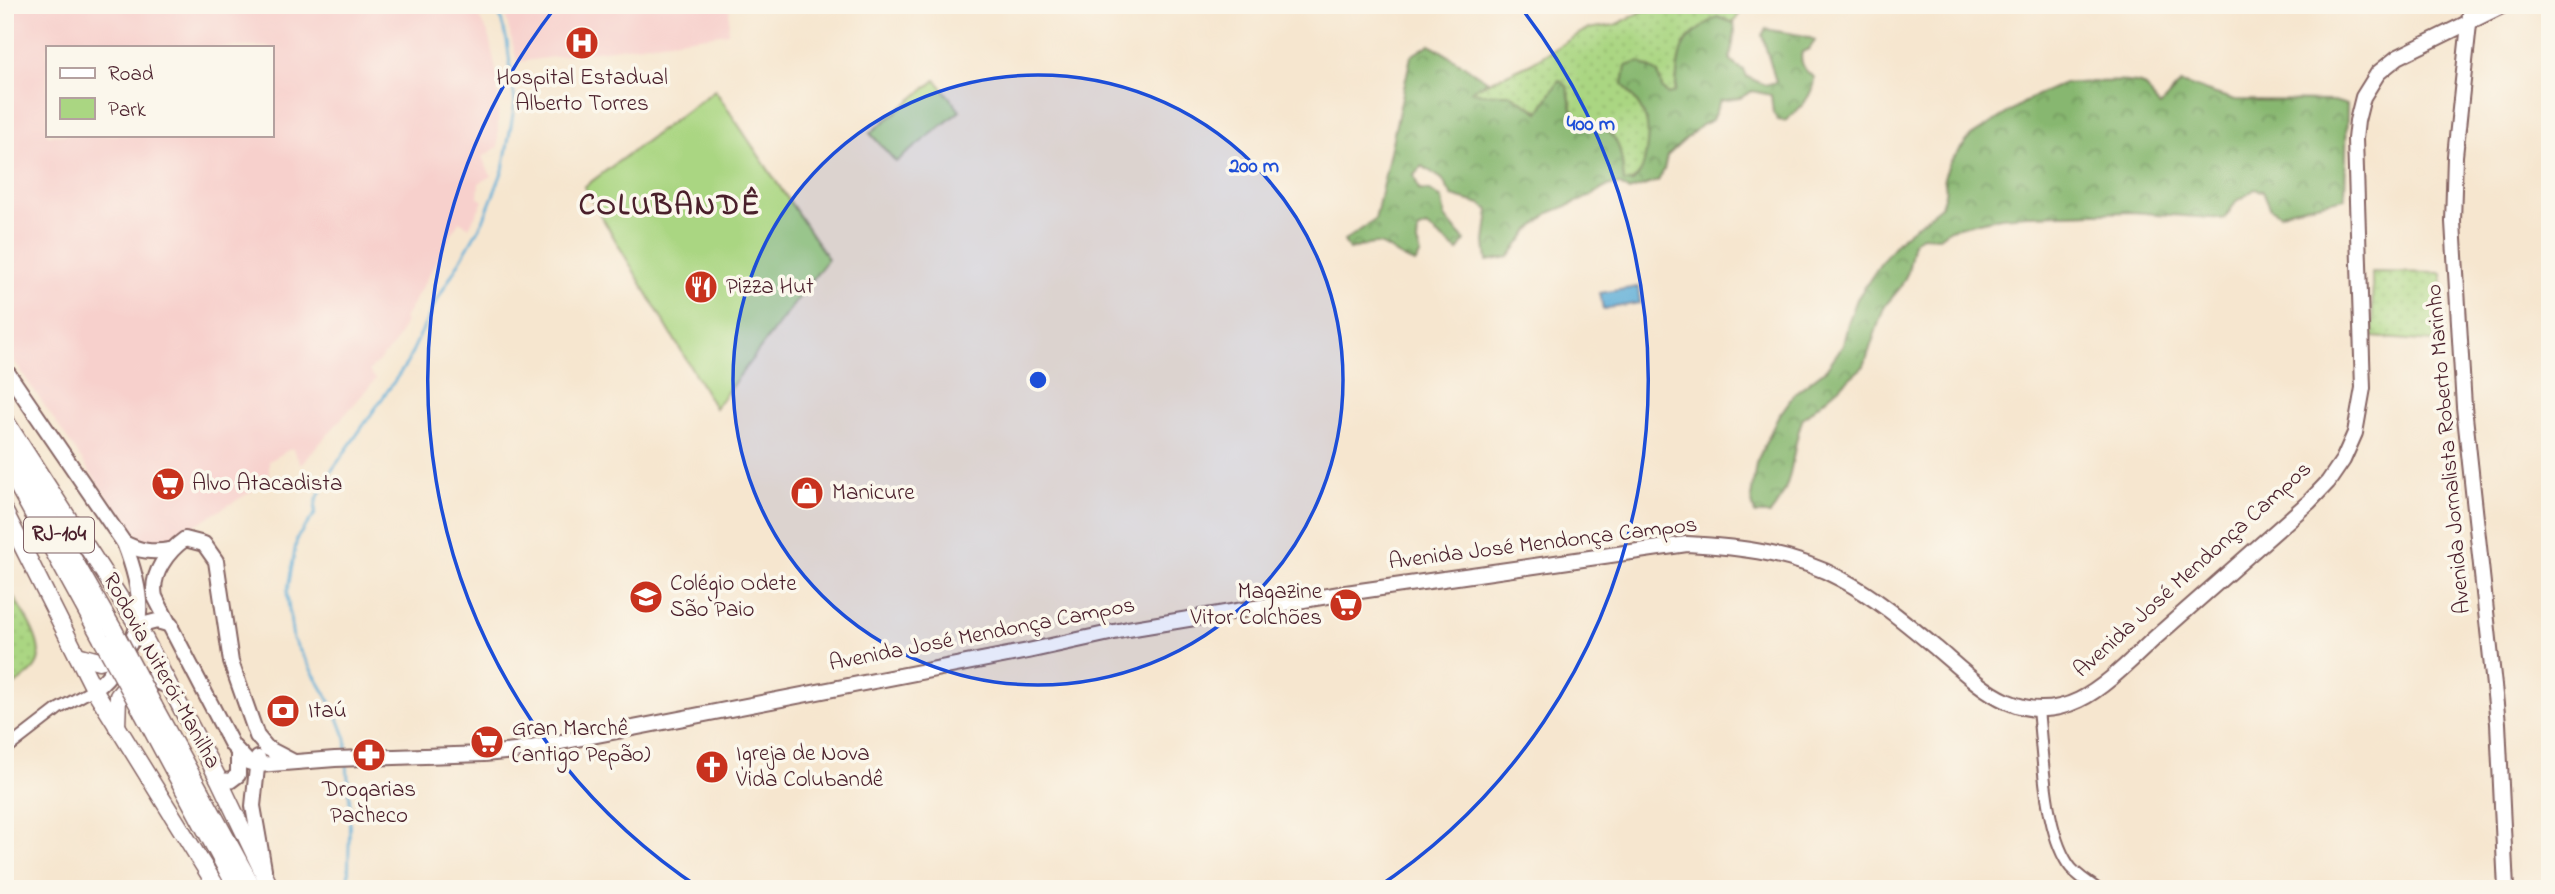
<svg xmlns="http://www.w3.org/2000/svg" width="2555" height="894" font-family="'Indie Flower',sans-serif">
<defs>
<pattern id="grass-dots" width="8" height="8" patternUnits="userSpaceOnUse" patternTransform="scale(1.75)"><rect width="8" height="8" fill="#aad682"/><path d="M2 2h.1M6 6h.1" fill="none" stroke="#94b770" stroke-width="1.8" stroke-linecap="round"/></pattern>
<pattern id="forest-crowns" width="20" height="18" patternUnits="userSpaceOnUse" patternTransform="scale(1.75)"><rect width="20" height="18" fill="#87b770"/><path d="M2 6a3 3 0 1 1 6 0M12 15a3 3 0 1 1 6 0" fill="none" stroke="#70945c"/></pattern>
</defs>
<rect width="100%" height="100%" fill="#fbf7ec"/>
<filter id="ink" filterUnits="userSpaceOnUse"><feTurbulence type="fractalNoise" baseFrequency=".0143" numOctaves="2"/><feDisplacementMap in="SourceGraphic" scale="14" xChannelSelector="R" yChannelSelector="G"/><feConvolveMatrix kernelMatrix="1 2 1 2 8 2 1 2 1" color-interpolation-filters="sRGB"/></filter>
<filter id="wash" filterUnits="userSpaceOnUse"><feTurbulence type="fractalNoise" baseFrequency=".00686" numOctaves="4" result="noise"/><feDisplacementMap in="SourceGraphic" scale="28" xChannelSelector="R" yChannelSelector="G"/><feGaussianBlur stdDeviation="1.57" result="paint"/><feColorMatrix in="noise" values="0 0 0 0 0 0 0 0 0 0 0 0 0 0 0 0 0 1.4 0 .05"/><feComposite in="paint" operator="in"/></filter>
<g filter="url(#wash)">
<rect width="100%" height="100%" fill="#f6e6cf"/>
<g fill="#f7d0cc" fill-rule="evenodd">
<path d="M5 5H472L488 33 498 79V147L482 157 491 176 479 183 478 197 483 201 469 227 459 221 404 319 406 321 394 345 369 371 376 379 301 465 292 448 269 461V477L259 487 173 538 148 542 131 532 5 348ZM47 47H271V135H47Z"/>
<polygon points="503,5 730,5 728,33 517,62"/>
</g>
<g fill="url(#grass-dots)" stroke="#7a7a56" stroke-width="2">
<path d="M1655 5H1744L1734 23 1717 17 1678 66 1675 92 1668 95 1662 88 1658 73 1623 84C1632 96 1643 108 1647 122 1650 132 1647 163 1642 172 1638 179 1631 182 1624 183L1622 162 1597 124 1581 122 1572 109 1567 86 1559 81 1540 112 1510 94H1482L1469 91 1531 63 1587 29 1615 25Z"/>
<polygon points="2372,272 2442,273 2445,343 2373,337"/>
<path d="M5 584C16 602 49 644 36 666 30 676 14 685 5 692Z"/>
</g>
<g fill="url(#forest-crowns)" stroke="#686b4e" stroke-width="2">
<path d="M1717 17 1734 23 1735 32 1730 59 1736 66 1744 70 1747 77 1765 85 1776 82 1762 35 1766 29C1780 33 1806 33 1815 41L1809 49 1802 52C1799 62 1805 72 1814 77 1814 96 1799 110 1785 121L1778 120 1773 113 1771 95 1752 91 1740 98 1720 101 1712 120 1701 125 1667 156 1664 170 1658 181 1629 191 1620 185H1610L1582 200 1549 213 1528 232 1509 257 1487 261 1485 242 1489 210 1480 204 1452 196 1442 179 1422 166 1414 175 1419 190 1430 191 1442 199 1445 217 1465 241 1458 251 1426 226 1418 230 1417 243 1421 254 1415 263C1380 251 1392 235 1349 250L1344 241 1375 220 1411 56 1430 44 1488 81 1471 91 1482 94H1510L1539 112 1559 80 1567 86 1572 109 1581 122C1620 127 1621 148 1624 182H1633C1641 173 1643 169 1645 157 1652 119 1646 114 1623 84L1626 66 1639 62 1658 73 1662 88 1668 95 1675 92C1681 47 1675 43 1717 17Z"/>
<path d="M2092 82C2104 82 2137 79 2146 87 2152 93 2153 101 2160 106L2181 83 2235 100 2334 101 2347 105 2345 198 2292 209 2280 214 2270 207 2263 191 2255 189 2236 202 2224 219 2131 212 2027 215 2001 217 1950 229 1939 237 1922 236 1914 241 1908 272 1900 288 1884 307 1864 366 1803 418C1789 453 1797 482 1770 514H1755L1751 498 1756 463 1778 417 1796 392 1826 369 1843 345 1848 323 1857 299 1887 254 1903 236 1941 206 1946 190 1944 177 1950 162 1971 136 2033 97 2062 84Z"/>
</g>
<g fill="#aad682" stroke="#7a7a56" stroke-width="2">
<polygon points="936,80 960,111 896,162 870,133"/>
<polygon points="715,90 828,259 715,408 584,187"/>
</g>
<polygon fill="#5dadd7" stroke="#546681" stroke-width="2" points="1638,287 1640,303 1603,309 1600,293"/>
<g fill="none" stroke-linecap="round" stroke-linejoin="round">
<g stroke="#5dadd7" stroke-width="2.5">
<polyline points="347,753 346,739 335,710 293,639 287,594 297,538 315,514 316,501 328,476 407,363 432,309 483,221 503,170 515,103 507,41 497,5"/>
<polyline points="347,764 350,805 348,889"/>
</g>
</g>
</g>
<g filter="url(#ink)">
<g fill="none" stroke-linecap="round" stroke-linejoin="round">
<defs>
<g id="minor">
<path d="M2038 710C2043 753 2044 828 2068 864 2074 874 2088 882 2097 889"/>
<polyline points="5,750 58,709 94,689"/>
</g>
<g id="major">
<polyline points="2471,5 2455,156 2453,222 2464,407 2498,723 2506,889"/>
<path d="M5 369 124 543C133 566 144 602 137 627 134 640 126 650 119 661 111 672 106 681 94 689"/>
<path d="M124 543C139 551 152 553 170 550"/>
<polyline points="138,626 157,621 171,625"/>
<polyline points="131,679 151,679 170,687"/>
<polyline points="258,758 253,806 264,869"/>
<path d="M292 761 267 748 257 736 231 662 216 561 204 544 185 539C168 551 150 574 155 597L232 745 248 762 258 765 335 759 484 754 515 751 1028 651 1128 629 1346 593 1687 544C1741 547 1793 553 1841 579 1875 597 1906 623 1936 648 1978 684 2019 729 2079 700 2106 687 2135 656 2157 636 2208 591 2258 547 2309 502L2328 482 2343 460 2355 433 2363 388 2355 139 2357 121 2363 97 2378 73 2398 57 2504 5"/>
<polyline points="219,780 230,781 238,775 238,754"/>
</g>
<g id="highway">
<polyline points="5,420 138,626 219,780 271,889"/>
<polyline points="5,439 114,630"/>
<polyline points="5,463 102,640"/>
<polyline points="5,512 94,689 218,889"/>
<polyline points="77,655 99,661 122,655"/>
<polyline points="154,706 254,889"/>
<polyline points="142,712 237,889"/>
<polyline points="117,727 118,696 132,679"/>
</g>
</defs>
<use href="#minor" stroke="#866564" stroke-width="14"/>
<use href="#major" stroke="#866564" stroke-width="18"/>
<use href="#highway" stroke="#866564" stroke-width="19"/>
<use href="#minor" stroke="#fff" stroke-width="10"/>
<use href="#major" stroke="#fff" stroke-width="14"/>
<use href="#highway" stroke="#fff" stroke-width="16"/>
<defs>
<g id="highway-bridge">
<polyline points="114,630 154,706"/>
<polyline points="102,640 142,712"/>
</g>
</defs>
<use href="#highway-bridge" stroke="#866564" stroke-width="19" stroke-linecap="butt"/>
<use href="#highway-bridge" stroke="#fff" stroke-width="16"/>
</g>
</g>
<circle cx="1038" cy="380" r="305" fill="#1d4ed8" fill-opacity=".12"/>
<g fill="none" stroke="#1d4ed8" stroke-width="3.5">
<circle cx="1038" cy="380" r="305"/>
<path d="M701 889A610 610 0 0 1 554 9M1522 9A610 610 0 0 1 1375 889"/>
</g>
<defs>
<symbol id="hospital-disc" viewBox="-11 -11 22 22"><circle r="9.5" fill="#c8321e" stroke="#fbf7ec"/><path d="M-5-5h3v3.5h4V-5h3V5h-3V1.5h-4V5h-3Z" fill="#fff"/></symbol>
<symbol id="restaurant-disc" viewBox="-11 -11 22 22"><circle r="9.5" fill="#c8321e" stroke="#fbf7ec"/><path d="M-5-6h1v4h1v-4h1v4h1v-4h1v5L-1.5 .5V6h-2V.5L-5-1ZM5-6V6H3V1.5H1.5Q1.5-4 5-6Z" fill="#fff"/></symbol>
<symbol id="supermarket-disc" viewBox="-11 -11 22 22"><circle r="9.5" fill="#c8321e" stroke="#fbf7ec"/><path d="M-6-5.5h2.5l.6 2H6L4.5 2H-2.5L-4.4-4H-6ZM-1.5 3.2a1.3 1.3 0 1 0 .1 0ZM3 3.2a1.3 1.3 0 1 0 .1 0Z" fill="#fff"/></symbol>
<symbol id="shop-disc" viewBox="-11 -11 22 22"><circle r="9.5" fill="#c8321e" stroke="#fbf7ec"/><path d="M-5-2.5h2.3a2.7 3.5 0 0 1 5.4 0H5L5.5 6h-11ZM-1.5-2.5h3a1.5 2.3 0 0 0-3 0Z" fill="#fff"/></symbol>
<symbol id="school-disc" viewBox="-11 -11 22 22"><circle r="9.5" fill="#c8321e" stroke="#fbf7ec"/><path d="M0-5L7-2L0 1L-7-2ZM-4 1L0 2.5L4 1V4Q0 6-4 4Z" fill="#fff"/></symbol>
<symbol id="bank-disc" viewBox="-11 -11 22 22"><circle r="9.5" fill="#c8321e" stroke="#fbf7ec"/><path d="M-6-4H6V4H-6ZM0-2.3a2.3 2.3 0 1 0 0 4.6a2.3 2.3 0 1 0 0-4.6Z" fill="#fff"/></symbol>
<symbol id="pharmacy-disc" viewBox="-11 -11 22 22"><circle r="9.5" fill="#c8321e" stroke="#fbf7ec"/><path d="M-2-6h4v4h4v4h-4v4h-4v-4h-4v-4h4Z" fill="#fff"/></symbol>
<symbol id="church-disc" viewBox="-11 -11 22 22"><circle r="9.5" fill="#c8321e" stroke="#fbf7ec"/><path d="M-1.2-6h2.4v3.5h3.3v2.4h-3.3V6h-2.4V-.1h-3.3v-2.4h3.3Z" fill="#fff"/></symbol>
</defs>
<g fill-rule="evenodd">
<use href="#hospital-disc" x="563" y="24" width="38" height="38"/>
<use href="#restaurant-disc" x="682" y="268" width="38" height="38"/>
<use href="#supermarket-disc" x="149" y="465" width="38" height="38"/>
<use href="#shop-disc" x="788" y="474" width="38" height="38"/>
<use href="#school-disc" x="627" y="578" width="38" height="38"/>
<use href="#supermarket-disc" x="1327" y="586" width="38" height="38"/>
<use href="#bank-disc" x="264" y="692" width="38" height="38"/>
<use href="#supermarket-disc" x="468" y="723" width="38" height="38"/>
<use href="#pharmacy-disc" x="350" y="736" width="38" height="38"/>
<use href="#church-disc" x="693" y="748" width="38" height="38"/>
</g>
<g text-anchor="middle" dominant-baseline="central" stroke-width="7" stroke-linejoin="round" paint-order="stroke">
<rect fill="#fbf7ec" stroke="#7f6065" stroke-width="2" x="24" y="517.5" width="70" height="35" rx="5"/>
<g font-size="21" font-weight="bold" fill="#4a1f2b">
<text x="59" y="535">RJ-104</text>
</g>
<g font-size="23" fill="#4a1f2b" stroke="#fbf7ec" text-anchor="start">
<text x="582" y="78" text-anchor="middle">Hospital Estadual<tspan x="582" dy="26">Alberto Torres</tspan></text>
<text x="726" y="287">Pizza Hut</text>
<text x="192" y="484">Alvo Atacadista</text>
<text x="832" y="493">Manicure</text>
<text x="670" y="584">Colégio Odete<tspan x="670" dy="26">São Paio</tspan></text>
<text x="1322" y="592" text-anchor="end">Magazine<tspan x="1322" dy="26">Vitor Colchões</tspan></text>
<text x="308" y="711">Itaú</text>
<text x="512" y="729">Gran Marchê<tspan x="512" dy="26">(antigo Pepão)</tspan></text>
<text x="736" y="754">Igreja de Nova<tspan x="736" dy="26">Vida Colubandê</tspan></text>
<text x="369" y="790" text-anchor="middle">Drogarias<tspan x="369" dy="26">Pacheco</tspan></text>
</g>
<g font-size="23" fill="#4a1f2b" stroke="#fbf7ec">
<text transform="translate(2449 449) rotate(-95)">Avenida Jornalista Roberto Marinho</text>
<text transform="translate(1543 544) rotate(-7)">Avenida José Mendonça Campos</text>
<text transform="translate(2193 570) rotate(-42)">Avenida José Mendonça Campos</text>
<text transform="translate(982 635) rotate(-11)">Avenida José Mendonça Campos</text>
<text transform="translate(161 671) rotate(61)">Rodovia Niterói-Manilha</text>
</g>
<g font-size="30" font-weight="bold" letter-spacing="2" fill="#4a1f2b" stroke="#fbf7ec">
<text x="670" y="207">COLUBANDÊ</text>
</g>
</g>
<circle cx="1038" cy="380" r="10" fill="#1d4ed8" stroke="#fbf7ec" stroke-width="3.5"/>
<g font-size="21" text-anchor="middle" font-weight="bold" fill="#1d4ed8" stroke="#fbf7ec" stroke-width="7" stroke-linejoin="round" paint-order="stroke">
<text x="1591" y="130">400 m</text>
<text x="1254" y="172">200 m</text>
</g>
<rect width="2555" height="894" fill="none" stroke="#fbf7ec" stroke-width="28"/>
<rect x="46" y="46" width="228" height="91" fill="#fbf7ec" stroke="#b4a19f" stroke-width="2"/>
<rect x="60" y="68" width="35" height="10" fill="#ffffff" stroke="#b4a19f" stroke-width="2"/>
<text x="108" y="80" font-size="21" fill="#4a1f2b">Road</text>
<rect x="60" y="98" width="35" height="21" fill="#aad682" stroke="#b4a19f" stroke-width="2"/>
<text x="108" y="116" font-size="21" fill="#4a1f2b">Park</text>
</svg>
